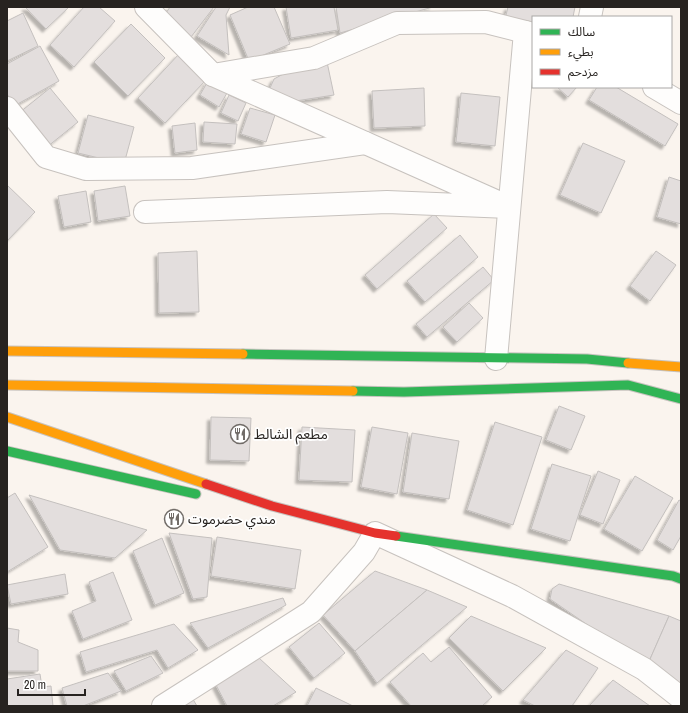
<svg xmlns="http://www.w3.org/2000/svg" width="688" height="713" font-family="'Archivo Narrow','Noto Sans Arabic',sans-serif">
<defs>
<filter id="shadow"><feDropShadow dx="-3.5" dy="3.5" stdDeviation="1" flood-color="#0004"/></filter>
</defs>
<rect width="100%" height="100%" fill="#faf4ee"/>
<g fill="#e3dedd" stroke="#c4c0be" filter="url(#shadow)">
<polygon points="25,7 69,7 46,29"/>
<polygon points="84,7 99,7 115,21 74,67 50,45"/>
<polygon points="170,7 214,7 191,37 164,16"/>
<polygon points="216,7 230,7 226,15 229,55 197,36"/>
<polygon points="248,7 274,7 290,44 249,61 230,15"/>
<polygon points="286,7 334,7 338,30 291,38"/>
<polygon points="336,7 433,7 340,33"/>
<polygon points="508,7 575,7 573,17 533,17 533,26 505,19"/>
<polygon points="23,13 38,46 7,61 7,21"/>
<polygon points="131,24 165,58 128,96 94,62"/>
<polygon points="40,46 59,81 14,106 7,94 7,64"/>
<polygon points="179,54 206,80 165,123 138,98"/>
<polygon points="327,62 334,95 283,103 270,88 274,79 287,72"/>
<polygon points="208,81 227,93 219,107 200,95"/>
<polygon points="557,87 577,87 568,97"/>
<polygon points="597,87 616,87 678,124 665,146 589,100"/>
<polygon points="50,88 78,122 47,147 19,113"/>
<polygon points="424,88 425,126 374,128 372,91"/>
<polygon points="461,93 500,97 495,146 456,142"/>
<polygon points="229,95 246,103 238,121 221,113"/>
<polygon points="250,108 275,115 266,142 241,134"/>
<polygon points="88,115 134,127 124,164 78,153"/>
<polygon points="204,122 237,124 235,144 203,142"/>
<polygon points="195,123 197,150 175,153 172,126"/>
<polygon points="583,143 625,161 601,213 560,195"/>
<polygon points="669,177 681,181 681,224 657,217"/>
<polygon points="7,185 35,212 7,241"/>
<polygon points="125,186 130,216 98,221 94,191"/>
<polygon points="86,191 91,222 64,227 58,196"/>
<polygon points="434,214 447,228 377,289 365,275"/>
<polygon points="460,235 478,257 425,302 407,281"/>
<polygon points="197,251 199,312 159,313 158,253"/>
<polygon points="656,251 676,265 650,301 630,286"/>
<polygon points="483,267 494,280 427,337 416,324"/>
<polygon points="469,303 483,318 457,342 443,327"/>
<polygon points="559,406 585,416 571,450 546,440"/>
<polygon points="211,417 251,418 249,461 210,460"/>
<polygon points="495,422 542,437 513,525 467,510"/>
<polygon points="302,427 355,430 352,482 299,480"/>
<polygon points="372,427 408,433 397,494 361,487"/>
<polygon points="412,433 459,441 449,499 403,492"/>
<polygon points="552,464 591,476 570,541 531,529"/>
<polygon points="598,471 620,480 603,524 580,515"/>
<polygon points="635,476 673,498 642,551 604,529"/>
<polygon points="15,493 48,547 7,572 7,498"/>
<polygon points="29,495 147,530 115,558 60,550"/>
<polygon points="679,500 681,501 681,536 673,550 657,540"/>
<polygon points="169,533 212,538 207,597 193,599"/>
<polygon points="217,537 301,550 295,589 211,576"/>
<polygon points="162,538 184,593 155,605 133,551"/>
<polygon points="375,571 427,590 355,651 323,615"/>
<polygon points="113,572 132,620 83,639 72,611 96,601 89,582"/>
<polygon points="65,574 68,594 11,604 7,585"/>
<polygon points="559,584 669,616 647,666 550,599 552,589"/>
<polygon points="427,590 467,607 377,683 355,651"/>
<polygon points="283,598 286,605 208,648 190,623"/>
<polygon points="471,616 546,648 503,691 449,638"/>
<polygon points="669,616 681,621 681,696 647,666"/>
<polygon points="319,623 345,653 314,678 289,647"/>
<polygon points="174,624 198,650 168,668 157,650 86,672 80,652"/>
<polygon points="7,628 19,630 18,642 38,650 38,671 7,671"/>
<polygon points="449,647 492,697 482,706 411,706 390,682 423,653 431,662"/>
<polygon points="566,650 598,668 572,706 535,706 523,700"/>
<polygon points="151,656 163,673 126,691 114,671"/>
<polygon points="259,658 296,692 273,706 227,706 215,683"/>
<polygon points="108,673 121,691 83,706 67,706 62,688"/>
<polygon points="40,674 42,687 51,686 53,706 7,706 7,679"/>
<polygon points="613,680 650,706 589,706"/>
<polygon points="316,688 353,706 307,706"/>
<polygon points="191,696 197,706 177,706"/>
</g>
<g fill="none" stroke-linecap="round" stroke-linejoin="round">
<defs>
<g id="street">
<polyline points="146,7 213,75 314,58 397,23 486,22 533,34"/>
<polyline points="590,17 592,7"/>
<polyline points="654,87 681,103"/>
<polyline points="7,108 46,157 86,169 192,168 365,143"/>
<polyline points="145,212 387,202 509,207 213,75"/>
<polyline points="496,359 525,32"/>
<polyline points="163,706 311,612 364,552 375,533 512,596 644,669 681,698"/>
</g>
<g id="fast">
<polyline points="243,354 587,359 628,363"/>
<polyline points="353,391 404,392 628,385 681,399"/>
<polyline points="7,451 196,494"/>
<polyline points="396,536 673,576 681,579"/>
</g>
<g id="slow">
<polyline points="7,351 243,354"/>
<polyline points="628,363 681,367"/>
<polyline points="7,385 353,391"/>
<polyline points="7,417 206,484"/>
</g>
<polyline id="jam" points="206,484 272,506 375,533 396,536"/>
</defs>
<use href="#street" stroke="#c7c2be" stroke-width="24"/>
<use href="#fast" stroke="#c7c2be" stroke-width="11"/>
<use href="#slow" stroke="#c7c2be" stroke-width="11"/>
<use href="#jam" stroke="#c7c2be" stroke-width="11"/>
<use href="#street" stroke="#fefdfc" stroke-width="22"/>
<use href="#fast" stroke="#30b455" stroke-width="9"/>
<use href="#slow" stroke="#ff9f0a" stroke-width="9"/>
<use href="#jam" stroke="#e5322d" stroke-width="9"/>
</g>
<defs>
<symbol id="restaurant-ring" viewBox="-11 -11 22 22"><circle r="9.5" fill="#fff" stroke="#716c68" stroke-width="1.5"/><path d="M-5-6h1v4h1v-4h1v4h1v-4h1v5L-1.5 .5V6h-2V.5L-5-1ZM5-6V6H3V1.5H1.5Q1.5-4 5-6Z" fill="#716c68"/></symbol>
</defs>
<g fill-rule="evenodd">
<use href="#restaurant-ring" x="229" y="423" width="22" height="22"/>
<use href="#restaurant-ring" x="163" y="508" width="22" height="22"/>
</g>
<g text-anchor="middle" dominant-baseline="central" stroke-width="3.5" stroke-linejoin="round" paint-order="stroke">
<g font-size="14" fill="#272320" stroke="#fff" text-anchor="start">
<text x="254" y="434">مطعم الشالط</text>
<text x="188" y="519">مندي حضرموت</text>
</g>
</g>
<rect width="688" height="713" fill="none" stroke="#272320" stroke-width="16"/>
<rect x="532" y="16" width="140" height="72" fill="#ffffff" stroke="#a9a7a6"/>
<rect x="540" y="29" width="20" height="6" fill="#30b455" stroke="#a9a7a6"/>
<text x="568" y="36" font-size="12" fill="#272320">سالك</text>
<rect x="540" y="49" width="20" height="6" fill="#ff9f0a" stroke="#a9a7a6"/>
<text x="568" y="56" font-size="12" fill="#272320">بطيء</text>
<rect x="540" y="69" width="20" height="6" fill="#e5322d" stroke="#a9a7a6"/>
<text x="568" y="76" font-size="12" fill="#272320">مزدحم</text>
<path d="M18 689v6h67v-6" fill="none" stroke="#272320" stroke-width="2"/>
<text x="24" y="689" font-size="12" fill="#272320" stroke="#ffffff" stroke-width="3" paint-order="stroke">20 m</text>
</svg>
